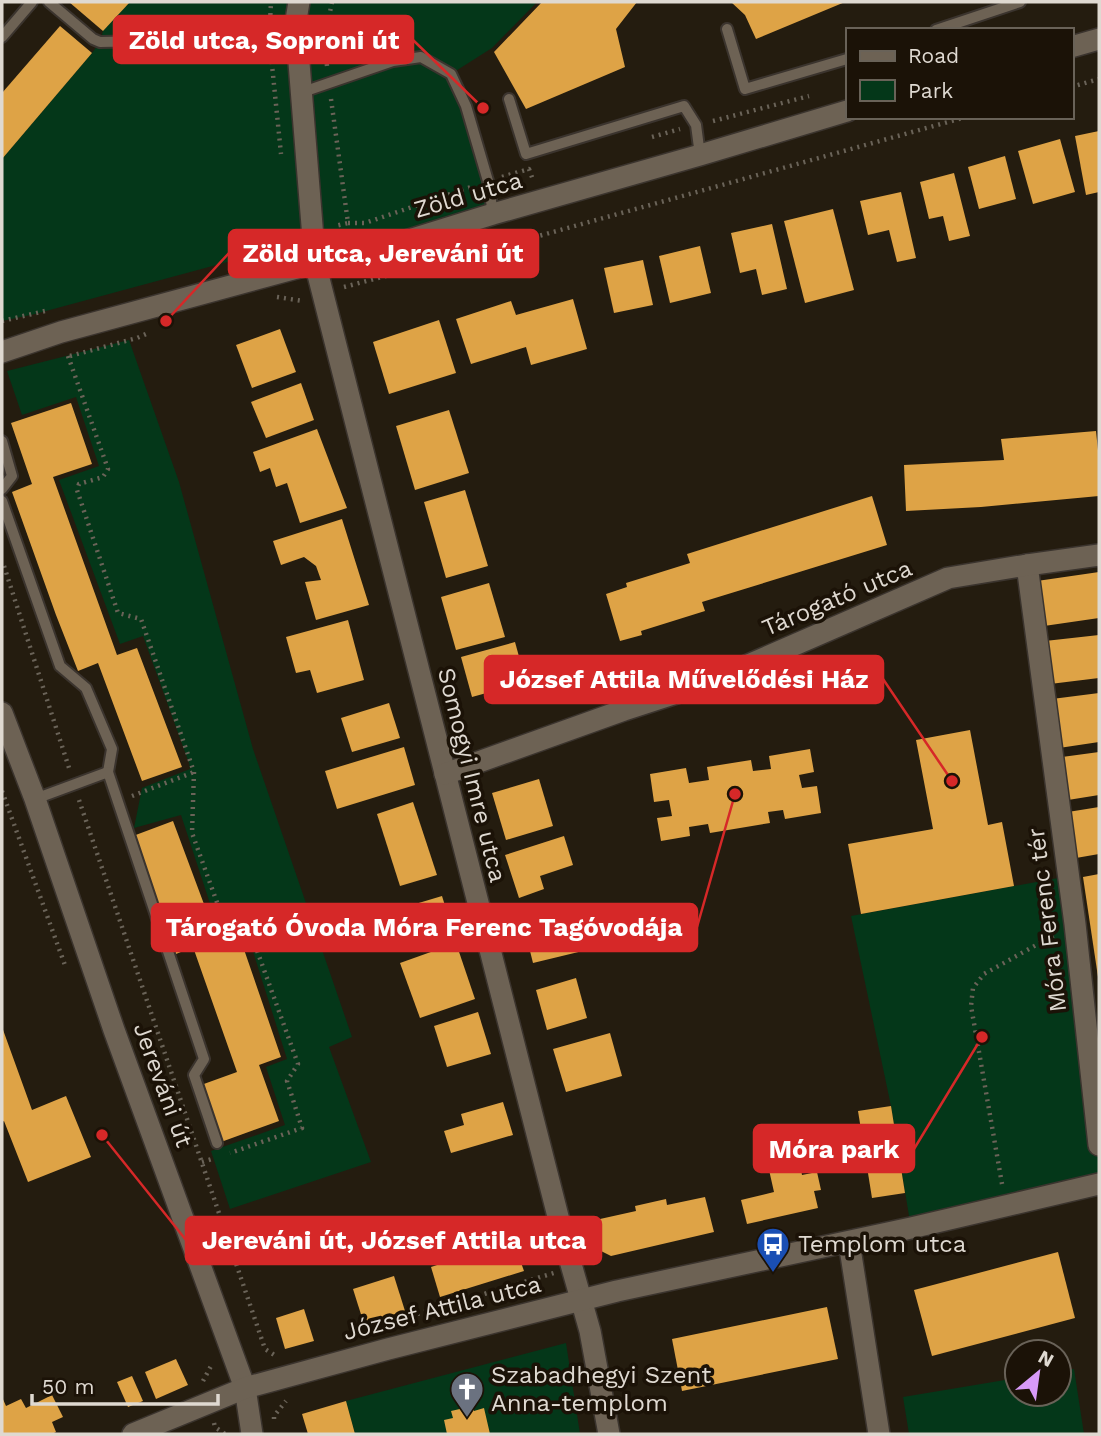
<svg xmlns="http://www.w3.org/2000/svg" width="1101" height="1436" font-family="'Work Sans',sans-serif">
<rect width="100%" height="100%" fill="#241c0f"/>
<g fill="#043719">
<polygon points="130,2 537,2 492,48 451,74 493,214 380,249 290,245 35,314 2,321 2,159 92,53 100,42 103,31"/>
<polygon points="129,340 179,482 253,749 352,1037 329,1047 371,1162 230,1209 211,1151 285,1125 266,1067 287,1059 244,923 219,931 181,815 134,828 142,788 190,769 189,763 143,636 120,644 59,480 99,466 76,397 22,415 7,371"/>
<polygon points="1069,876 1099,1145 1099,1184 911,1228 891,1106 851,916"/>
<polygon points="566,1343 580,1434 355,1434 346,1401"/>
<polygon points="1074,1369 1084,1434 909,1434 903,1397 1017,1378 1017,1394 1059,1394 1059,1371"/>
</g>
<g fill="#dea346">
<polygon points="69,2 130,2 103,31"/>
<polygon points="542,2 637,2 616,29 625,67 526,109 494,52"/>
<polygon points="731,2 845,2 756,39 745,15"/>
<polygon points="60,26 92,53 2,159 2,93"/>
<polygon points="1099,131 1099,192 1086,195 1075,136"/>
<polygon points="1060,139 1075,192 1033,204 1018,151"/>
<polygon points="1005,156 1016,199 979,209 968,167"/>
<polygon points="954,173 970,236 949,241 943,216 929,219 920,182"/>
<polygon points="901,192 916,258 897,262 889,230 868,235 860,201"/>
<polygon points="833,209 854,290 805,303 784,221"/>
<polygon points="772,224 787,289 762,295 756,269 740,273 731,233"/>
<polygon points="700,246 711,293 670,303 659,256"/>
<polygon points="643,260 653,305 614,313 604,268"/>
<polygon points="573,299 587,349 531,365 526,347 471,364 456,319 511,301 516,315"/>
<polygon points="439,320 456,373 389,394 373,342"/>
<polygon points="280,329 296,372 252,388 236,345"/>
<polygon points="301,383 314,420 266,438 251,402"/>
<polygon points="71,403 92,464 53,477 117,655 137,648 182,767 142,781 98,663 78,671 56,615 12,492 32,484 11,423"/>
<polygon points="449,410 469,473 415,490 396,426"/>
<polygon points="317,429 347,508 300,523 287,483 276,487 270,468 260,472 253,452"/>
<polygon points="1096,431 1099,460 1099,496 981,507 906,511 904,465 1004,460 1001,439"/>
<polygon points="465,490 488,566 446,578 424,502"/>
<polygon points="872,496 887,545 702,602 705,611 641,631 642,635 620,641 606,594 627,587 626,583 690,563 687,554"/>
<polygon points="342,519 369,605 316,620 305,582 321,580 316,566 304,557 281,565 273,541"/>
<polygon points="1099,572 1099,618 1044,626 1037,581"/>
<polygon points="489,583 505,637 456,650 441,597"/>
<polygon points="348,620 364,680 317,693 310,670 296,673 286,637"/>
<polygon points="1099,635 1099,678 1050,684 1045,641"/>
<polygon points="515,642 526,682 472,697 461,657"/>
<polygon points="1099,693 1099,742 1059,748 1052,699"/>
<polygon points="389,703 400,738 352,752 341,718"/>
<polygon points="970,730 988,825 1002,822 1014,886 861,914 848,844 933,829 916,740"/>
<polygon points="404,747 415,785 337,809 325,771"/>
<polygon points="810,749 814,772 799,775 802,788 817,786 821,813 785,819 783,810 768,812 770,823 710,833 708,824 689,827 690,836 661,841 657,818 672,816 669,800 654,802 650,774 686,768 689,783 709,780 707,767 751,760 753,771 771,769 769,756"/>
<polygon points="1099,752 1099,795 1068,800 1062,757"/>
<polygon points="539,779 553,826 506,840 492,793"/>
<polygon points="413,802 437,875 400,886 377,814"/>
<polygon points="1099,807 1099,854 1076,858 1068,812"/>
<polygon points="173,821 217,939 238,932 281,1057 259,1065 279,1121 221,1142 201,1085 237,1072 193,947 176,954 133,836"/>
<polygon points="564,836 573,865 540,876 544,889 519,898 505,855"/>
<polygon points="1099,874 1099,977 1098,977 1083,877"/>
<polygon points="442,896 453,931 393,950 382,914"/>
<polygon points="588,919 595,948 533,963 526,935"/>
<polygon points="456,943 475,999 420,1018 400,963"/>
<polygon points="576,978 587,1018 547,1030 536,990"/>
<polygon points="478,1012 491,1054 447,1067 434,1026"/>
<polygon points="2,1027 32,1110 66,1096 91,1157 28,1182 4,1121 2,1122"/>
<polygon points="610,1033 622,1076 566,1092 553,1049"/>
<polygon points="503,1102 513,1135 451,1153 444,1131 464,1125 461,1114"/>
<polygon points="891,1106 905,1193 872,1198 858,1111"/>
<polygon points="798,1154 802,1175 817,1172 821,1190 814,1191 818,1208 747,1224 741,1200 774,1192 767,1161"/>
<polygon points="705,1197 714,1232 611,1256 597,1249 591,1221 636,1211 635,1206 666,1199 667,1205"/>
<polygon points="513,1240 524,1271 440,1297 431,1267"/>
<polygon points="1058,1252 1075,1318 932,1356 914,1290"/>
<polygon points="394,1276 405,1311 364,1324 353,1289"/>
<polygon points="827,1307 838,1359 682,1391 672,1339"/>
<polygon points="304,1309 314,1341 285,1349 276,1318"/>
<polygon points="176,1359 188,1385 156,1399 145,1372"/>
<polygon points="132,1376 143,1401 128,1407 117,1382"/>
<polygon points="52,1395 63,1417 52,1422 56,1432 52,1434 2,1434 2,1397 6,1406 21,1399 26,1408"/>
<polygon points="346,1401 355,1434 308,1434 302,1414"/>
<polygon points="473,1406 474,1411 484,1408 490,1434 447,1434 444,1420 453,1418 451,1411"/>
</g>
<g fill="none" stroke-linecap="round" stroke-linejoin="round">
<defs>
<g id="lane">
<polyline points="49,2 93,39 100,42 297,38"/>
<polyline points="727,29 745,89 847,59"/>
<polyline points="936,30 1020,2"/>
<polyline points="2,37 32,2"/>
<polyline points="300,93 393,61 421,57 451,74 466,106 488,181 493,214"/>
<polyline points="509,99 526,154 684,106 696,125 700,155"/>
<polyline points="2,441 12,476 2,489"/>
<polyline points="2,501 60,666 86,688 112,749 108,772"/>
<polyline points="35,799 108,772 204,1059 194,1075 217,1143"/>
</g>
<g id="street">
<polyline points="299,2 296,20 297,38 315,263 563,1236 590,1331 609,1434"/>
<polyline points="1071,47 1099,39"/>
<polyline points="2,352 61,332 315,263 380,249 493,214 700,155 847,111"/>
<polyline points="1027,565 1075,924 1099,1145"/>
<polyline points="445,774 624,710 707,683 948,578 1027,565 1099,555"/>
<polyline points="849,1242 879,1434"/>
<polyline points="245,1388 252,1434"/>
</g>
<g id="secondary">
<polyline points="2,713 35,799 114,1030 245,1388"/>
<polyline points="133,1434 245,1388 388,1349 617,1291 911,1228 1099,1184"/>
</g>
</defs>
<use href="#lane" stroke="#3b342e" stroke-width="14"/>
<use href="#street" stroke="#3b342e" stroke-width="24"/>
<use href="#secondary" stroke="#3b342e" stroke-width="24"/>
<g stroke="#6a6358" stroke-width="4.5" stroke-dasharray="2 5" stroke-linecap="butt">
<polyline points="270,22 271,2"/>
<polyline points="271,55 281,154"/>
<polyline points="327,66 324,42 332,2"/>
<polyline points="1071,87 1099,79"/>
<polyline points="331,99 348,223 335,226"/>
<polyline points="713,121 809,96"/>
<polyline points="652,137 680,129"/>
<polyline points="502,177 529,169 533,180"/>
<polyline points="348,223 365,223 474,186"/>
<polyline points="344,287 546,234 966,117"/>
<polyline points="277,297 303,301"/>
<polyline points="2,321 45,311"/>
<polyline points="68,356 108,469 103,477 79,484 77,490 118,613 141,619 194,772 192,833 219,908 246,920 298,1064 287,1081 302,1128 230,1153"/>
<polyline points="70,356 137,338 146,334"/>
<polyline points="4,566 70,771"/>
<polyline points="2,791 66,968"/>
<polyline points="132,796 194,772"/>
<polyline points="79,800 265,1349 276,1356"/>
<polyline points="202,1162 212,1159"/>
<polyline points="1002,1184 971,1006 973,988 984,974 1056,934"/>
<polyline points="384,1324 554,1273"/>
<polyline points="203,1381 211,1366 211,1364"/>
<polyline points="274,1419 274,1416 286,1401"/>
<polyline points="214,1423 215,1427 225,1434"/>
</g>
<use href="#lane" stroke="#6d6254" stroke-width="10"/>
<use href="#street" stroke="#6d6254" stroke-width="21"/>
<use href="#secondary" stroke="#6d6254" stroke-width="21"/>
</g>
<defs>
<symbol id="bus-pin" viewBox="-11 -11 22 30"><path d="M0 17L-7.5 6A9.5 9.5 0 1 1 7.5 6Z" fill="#1a4fb4" stroke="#1b1207"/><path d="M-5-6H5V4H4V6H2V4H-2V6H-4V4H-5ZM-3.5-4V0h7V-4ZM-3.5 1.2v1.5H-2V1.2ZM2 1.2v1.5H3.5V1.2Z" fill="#fff"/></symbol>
<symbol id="church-pin" viewBox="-11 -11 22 30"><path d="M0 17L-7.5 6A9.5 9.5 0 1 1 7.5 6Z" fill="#6b7280" stroke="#1b1207"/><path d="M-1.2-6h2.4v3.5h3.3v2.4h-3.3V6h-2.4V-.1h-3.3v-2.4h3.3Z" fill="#fff"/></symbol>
</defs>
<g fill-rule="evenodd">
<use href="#bus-pin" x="754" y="1225" width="38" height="52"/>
<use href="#church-pin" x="448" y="1370" width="38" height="52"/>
</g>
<g text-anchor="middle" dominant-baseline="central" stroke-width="7" stroke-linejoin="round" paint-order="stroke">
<g font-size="24" fill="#dfd9d1" stroke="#1b1207">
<text transform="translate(468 195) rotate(-16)">Zöld utca</text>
<text transform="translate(837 598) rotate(-23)">Tárogató utca</text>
<text transform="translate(472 775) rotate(76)">Somogyi Imre utca</text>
<text transform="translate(1047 920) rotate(-97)">Móra Ferenc tér</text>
<text transform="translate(163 1085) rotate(70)">Jereváni út</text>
<text transform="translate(442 1308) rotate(-14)">József Attila utca</text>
</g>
<g font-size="24" fill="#dfd9d1" stroke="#1b1207" text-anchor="start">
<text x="798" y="1244">Templom utca</text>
<text x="491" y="1375">Szabadhegyi Szent<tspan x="491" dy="28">Anna-templom</tspan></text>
</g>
</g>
<path fill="none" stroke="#d62828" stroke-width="2.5" d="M483 108L413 40M166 321L229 253M952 781L883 679M735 794L697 927M982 1037L914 1149M102 1135L186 1240"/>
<g fill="#d62828" stroke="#1b1207" stroke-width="2.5">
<circle cx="483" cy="108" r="7"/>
<circle cx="166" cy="321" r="7"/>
<circle cx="952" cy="781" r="7"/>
<circle cx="735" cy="794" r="7"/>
<circle cx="982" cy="1037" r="7"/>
<circle cx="102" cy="1135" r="7"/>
</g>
<g fill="#d62828" stroke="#d62828" stroke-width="2.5">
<rect x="114" y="16" width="299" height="47" rx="7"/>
<rect x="229" y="230" width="309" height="47" rx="7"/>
<rect x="485" y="656" width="398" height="47" rx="7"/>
<rect x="152" y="904" width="545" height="47" rx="7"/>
<rect x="754" y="1125" width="160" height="47" rx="7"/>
<rect x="186" y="1217" width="415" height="47" rx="7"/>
</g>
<g font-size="26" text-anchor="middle" font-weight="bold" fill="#fff">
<text x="264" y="49">Zöld utca, Soproni út</text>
<text x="383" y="262">Zöld utca, Jereváni út</text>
<text x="684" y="688">József Attila Művelődési Ház</text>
<text x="424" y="936">Tárogató Óvoda Móra Ferenc Tagóvodája</text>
<text x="834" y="1158">Móra park</text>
<text x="394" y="1249">Jereváni út, József Attila utca</text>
</g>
<rect width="1101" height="1436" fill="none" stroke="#dfd9d1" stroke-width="7"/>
<rect x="846" y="28" width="228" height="91" fill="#1b1207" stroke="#696258" stroke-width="2"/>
<rect x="860" y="51" width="35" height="10" fill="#6d6254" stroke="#696258" stroke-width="2"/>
<text x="908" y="63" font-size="21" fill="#dfd9d1">Road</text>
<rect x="860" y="80" width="35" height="21" fill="#043719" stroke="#696258" stroke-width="2"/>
<text x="908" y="98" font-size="21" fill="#dfd9d1">Park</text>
<g transform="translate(1038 1373) rotate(29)"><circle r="33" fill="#1b1207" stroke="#696258" stroke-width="2"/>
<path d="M0-5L12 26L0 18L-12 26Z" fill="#d89af8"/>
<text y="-10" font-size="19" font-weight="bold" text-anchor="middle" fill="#dfd9d1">N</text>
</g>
<path d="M32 1394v10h186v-10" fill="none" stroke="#dfd9d1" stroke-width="3.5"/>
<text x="42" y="1394" font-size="21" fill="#dfd9d1" stroke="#1b1207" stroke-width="5" paint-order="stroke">50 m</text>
</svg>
